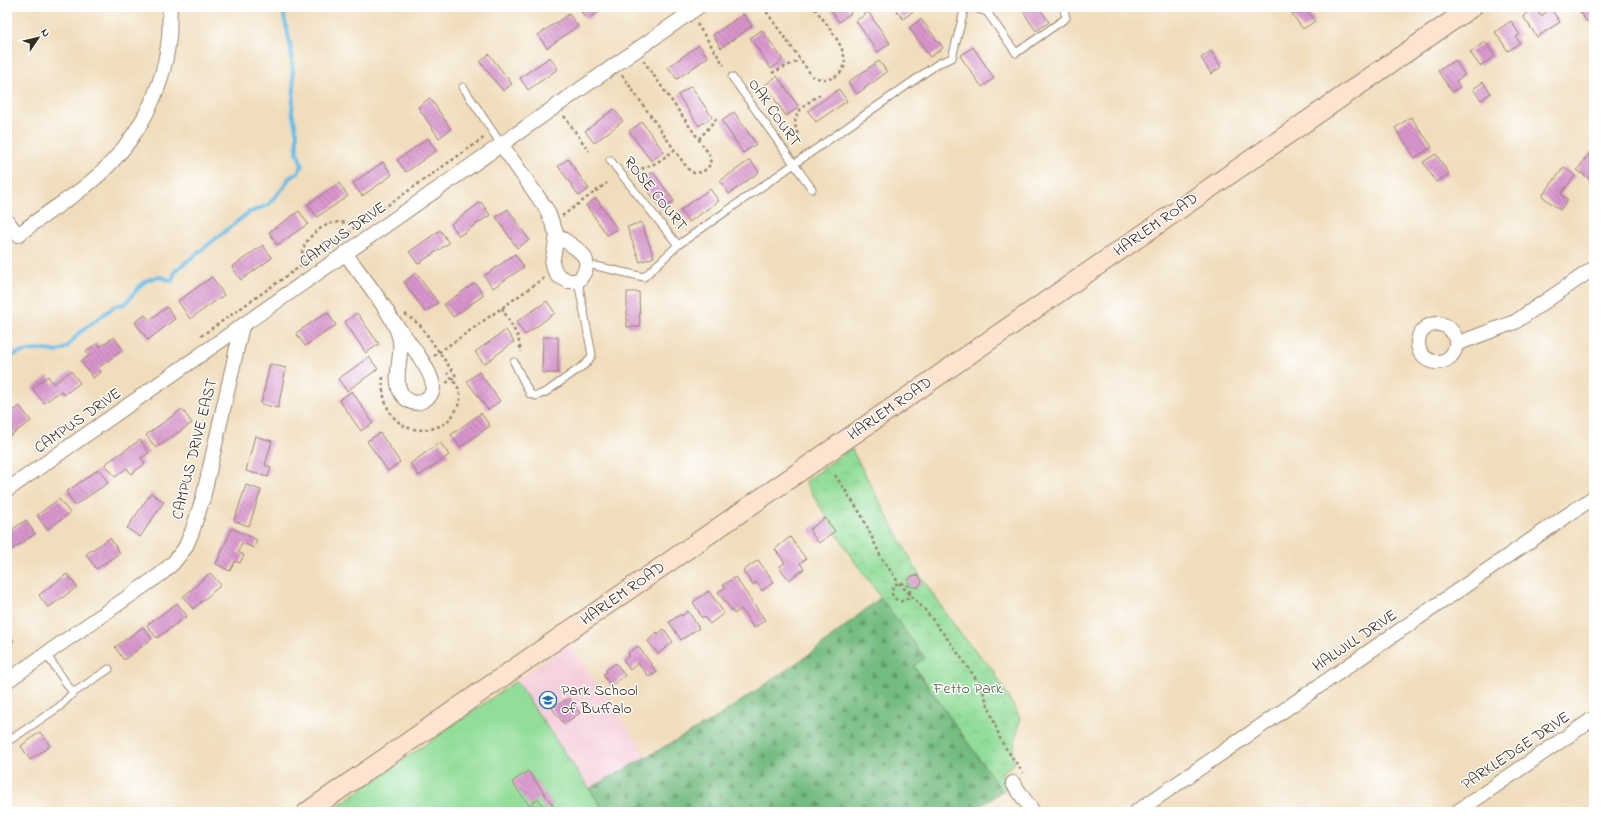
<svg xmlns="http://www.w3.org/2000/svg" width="1601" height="819" font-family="'Indie Flower',sans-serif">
<defs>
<pattern id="forest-firs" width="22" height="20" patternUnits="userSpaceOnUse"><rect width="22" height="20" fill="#75bc81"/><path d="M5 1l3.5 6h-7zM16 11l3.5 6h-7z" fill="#619969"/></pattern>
<pattern id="park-crowns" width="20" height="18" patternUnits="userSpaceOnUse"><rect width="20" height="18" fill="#92dd99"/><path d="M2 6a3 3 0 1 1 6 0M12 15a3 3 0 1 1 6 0" fill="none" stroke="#7fbe83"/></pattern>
<pattern id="building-back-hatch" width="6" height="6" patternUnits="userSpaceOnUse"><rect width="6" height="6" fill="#d895cd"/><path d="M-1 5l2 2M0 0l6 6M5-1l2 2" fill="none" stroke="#b07aa6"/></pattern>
</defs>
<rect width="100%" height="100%" fill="#fff"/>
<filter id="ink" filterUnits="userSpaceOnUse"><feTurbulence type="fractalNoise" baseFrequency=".025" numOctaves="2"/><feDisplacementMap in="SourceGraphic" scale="8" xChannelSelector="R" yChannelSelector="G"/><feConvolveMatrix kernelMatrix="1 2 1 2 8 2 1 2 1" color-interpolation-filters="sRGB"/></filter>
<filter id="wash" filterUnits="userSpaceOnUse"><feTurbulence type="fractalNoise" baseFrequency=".012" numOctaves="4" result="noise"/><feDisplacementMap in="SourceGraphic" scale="16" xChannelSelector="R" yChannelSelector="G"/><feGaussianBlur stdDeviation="0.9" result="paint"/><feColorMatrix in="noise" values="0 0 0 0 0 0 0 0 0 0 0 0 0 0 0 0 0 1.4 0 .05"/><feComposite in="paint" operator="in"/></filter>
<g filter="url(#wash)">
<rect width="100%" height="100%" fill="#f0ddbc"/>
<polygon fill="#f5cfda" points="569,644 687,812 328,812"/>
<polygon fill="#92dd99" stroke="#66845c" points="516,681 605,812 329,812"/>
<polygon fill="url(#forest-firs)" stroke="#587350" points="881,597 925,659 914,667 1002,791 973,812 605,812 589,789 716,718 817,649"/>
<polygon fill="url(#park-crowns)" stroke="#66845c" points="851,448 917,571 959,632 993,670 1020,718 1013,753 1014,764 1001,773 1010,786 1002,791 914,666 925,658 850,555 805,482"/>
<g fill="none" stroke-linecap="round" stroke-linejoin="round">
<path stroke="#6abde6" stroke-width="4" d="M7 357C24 351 39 347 57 352L67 347 79 333 115 306 125 304 141 285 149 279 161 277 172 281 175 271 248 213 268 205 284 187 289 178 298 173 302 165 297 152V134L292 111 294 88 291 48 282 7"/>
</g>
<g id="blocks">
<g fill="url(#building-back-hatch)">
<polygon points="578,7 604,7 587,20"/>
<polygon points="829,7 847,7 851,13 839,22"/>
<polygon points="894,7 913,7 915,10 903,19"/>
<polygon points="1020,7 1039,7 1049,22 1036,31"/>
<polygon points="1303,7 1305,7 1315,21 1303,29 1292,14"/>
<polygon points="1535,7 1541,16 1551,9 1560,22 1537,37 1523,16"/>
<polygon points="1577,7 1588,7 1594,17 1587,22"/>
<polygon points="868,12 890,43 878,52 856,21"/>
<polygon points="569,14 578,26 547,48 538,35"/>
<polygon points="743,14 752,26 721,48 713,35"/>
<polygon points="921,19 943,48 930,57 909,28"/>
<polygon points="1511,21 1520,35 1516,37 1520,43 1508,51 1495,32"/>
<polygon points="762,30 783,60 771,69 750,38"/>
<polygon points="1485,42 1495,56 1480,66 1470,52"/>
<polygon points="699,45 708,57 677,79 668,67"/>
<polygon points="973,47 994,78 982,87 960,56"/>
<polygon points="1211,51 1221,67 1211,74 1201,58"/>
<polygon points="489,54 512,84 503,91 480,62"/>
<polygon points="550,57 558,69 528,90 520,78"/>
<polygon points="1455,60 1465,75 1456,81 1460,87 1452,92 1438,71"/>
<polygon points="879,61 887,72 857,94 848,82"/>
<polygon points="777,76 799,107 786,116 765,85"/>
<polygon points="1483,82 1491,93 1481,100 1473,89"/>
<polygon points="691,86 712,117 699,126 678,95"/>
<polygon points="839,89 847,101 816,122 808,111"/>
<polygon points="430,98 451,129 439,138 418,107"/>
<polygon points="614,109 623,121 594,143 585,131"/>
<polygon points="734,112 756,144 743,153 722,121"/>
<polygon points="1411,117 1432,147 1415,158 1395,128"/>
<polygon points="642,122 664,152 651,161 629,131"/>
<polygon points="428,138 436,151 406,172 397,160"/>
<polygon points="1594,147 1594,177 1591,180 1577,170"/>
<polygon points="1436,154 1449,174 1436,182 1423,162"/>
<polygon points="568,159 589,189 579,196 558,166"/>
<polygon points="750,160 759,172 729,194 720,181"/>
<polygon points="383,162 392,175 362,196 353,183"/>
<polygon points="1564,167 1575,176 1561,194 1568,200 1560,210 1542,196"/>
<polygon points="653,172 674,201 662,210 641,181"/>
<polygon points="339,183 348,196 317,217 308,204"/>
<polygon points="710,189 719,201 689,222 680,210"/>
<polygon points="596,198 617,229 607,235 586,205"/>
<polygon points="481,202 490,215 459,236 451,224"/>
<polygon points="508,209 529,240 517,248 496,217"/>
<polygon points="299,211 308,224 277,245 269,232"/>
<polygon points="641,222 654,257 640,262 627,227"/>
<polygon points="440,230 449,243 418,264 409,252"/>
<polygon points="263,245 272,258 241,280 232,267"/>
<polygon points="515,254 524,267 493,288 484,276"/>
<polygon points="416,273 438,303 425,312 404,282"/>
<polygon points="212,277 224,295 190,319 178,301"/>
<polygon points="475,283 484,295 453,317 444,304"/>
<polygon points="627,292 639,292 640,327 627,327"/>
<polygon points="547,301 555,313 525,335 516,322"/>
<polygon points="167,307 175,319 148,340 135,322 145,315 149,320"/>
<polygon points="327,312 336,325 305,346 296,333"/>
<polygon points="357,313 379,344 366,353 345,322"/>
<polygon points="506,330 514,342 484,364 475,352"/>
<polygon points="114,337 123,350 98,368 101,372 93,378 81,361 89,356 86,351 98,343 100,347"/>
<polygon points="543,337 558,337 558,373 542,373"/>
<polygon points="369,357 378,369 347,391 338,379"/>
<polygon points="270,364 286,368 278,408 261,404"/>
<polygon points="71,371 80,383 64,395 61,391 44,403 32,388 48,376 53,384"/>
<polygon points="479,372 500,401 488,410 467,381"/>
<polygon points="352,391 373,423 361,431 339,400"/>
<polygon points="20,406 31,421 7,438 7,415"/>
<polygon points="182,409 192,423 156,448 146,435"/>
<polygon points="481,413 490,426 460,447 451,435"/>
<polygon points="380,433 400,462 388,471 367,441"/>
<polygon points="255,436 272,441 265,465 271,467 268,477 246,471"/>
<polygon points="140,440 149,453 141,458 145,464 131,474 127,468 115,477 105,464"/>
<polygon points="440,442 449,455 419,476 410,464"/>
<polygon points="99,469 108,483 75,505 66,492"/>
<polygon points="246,485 261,490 249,526 234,521"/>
<polygon points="151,493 164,502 140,537 127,528"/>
<polygon points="59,499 70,513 47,530 37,515"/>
<polygon points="825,518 835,531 819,543 809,530"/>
<polygon points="26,520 35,534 7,553 7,533"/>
<polygon points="232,528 257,540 254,548 242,543 238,552 244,555 240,563 235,561 230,571 216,564"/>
<polygon points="790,537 806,559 800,563 804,569 789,580 779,567 785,563 775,549"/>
<polygon points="110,538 120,553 96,569 86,554"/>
<polygon points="758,560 774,582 762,591 756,582 753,585 743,571"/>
<polygon points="210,573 221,585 193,609 183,597"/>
<polygon points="67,574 77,587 48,608 39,595"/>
<polygon points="918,575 922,581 919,587 912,587 908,581 911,576"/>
<polygon points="735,577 765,620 754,628 741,609 734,614 718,592 725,588 723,585"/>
<polygon points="709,591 724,613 710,624 704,616 702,618 693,602"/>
<polygon points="177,603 187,616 157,638 147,625"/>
<polygon points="688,611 699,628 681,640 669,622 681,614 682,616"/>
<polygon points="143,627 152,639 124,660 115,647"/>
<polygon points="664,629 673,642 658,654 648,641 657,632 658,634"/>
<polygon points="7,631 14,641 7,645"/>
<polygon points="638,646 657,672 649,677 638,663 630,670 623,660 629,656 628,653"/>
<polygon points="616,663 625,676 611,686 603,675 607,672 606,670"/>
<polygon points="569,698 580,713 564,724 552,708"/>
<polygon points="40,732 50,746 30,760 21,746"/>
<polygon points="528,771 553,805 546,810 538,799 529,805 512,782"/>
</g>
</g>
</g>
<g filter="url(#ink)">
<use href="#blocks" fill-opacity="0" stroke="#96846d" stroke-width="1"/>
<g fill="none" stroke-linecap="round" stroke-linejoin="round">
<defs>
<g id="service">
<polyline points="972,7 987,12 1016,53 1066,18 1064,9 1067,7"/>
<polyline points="732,77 812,189"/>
<polyline points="463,87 501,144"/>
<polyline points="610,160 678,245"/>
<polyline points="596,266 644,277 678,245 939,63 952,58 965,7"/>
<polyline points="514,362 530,394 536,396 546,392 587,363 592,355 578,281"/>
<polyline points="46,654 73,693 109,669"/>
<polyline points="10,740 59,707 73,693"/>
</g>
<g id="minor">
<path d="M501 144 547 210 557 235 552 264 557 275 568 281H578C600 257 574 248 557 235"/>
<path d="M7 221 18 235C38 219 60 205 82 189 130 152 163 99 169 37 170 27 169 17 170 7"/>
<path d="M345 253C360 274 397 318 400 341 403 359 388 389 409 401 414 404 419 403 424 400 428 398 432 394 433 389 435 373 403 334 393 321"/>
<circle cx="1437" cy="343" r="19"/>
<polyline points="1456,344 1515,322 1594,268"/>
<polyline points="7,490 698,7"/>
<polyline points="7,681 161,574 174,562 185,548 192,532 203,498 242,326"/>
<polyline points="1013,783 1033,812"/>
<polyline points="1136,812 1594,497"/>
<polyline points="1457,812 1594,718"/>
</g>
<polyline id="secondary" points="307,812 1472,7"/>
</defs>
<use href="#service" stroke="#96846d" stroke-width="9"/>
<use href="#minor" stroke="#96846d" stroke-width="16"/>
<use href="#secondary" stroke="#96846d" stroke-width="21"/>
<g stroke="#96846d" stroke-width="2.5" stroke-dasharray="3 3" stroke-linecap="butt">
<path d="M763 7 812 76C821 80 831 81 839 74 858 58 824 22 814 7"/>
<polyline points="697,24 724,65"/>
<polyline points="772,73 800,60"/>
<polyline points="622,75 688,169 694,173 703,172 711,164 709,154 643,60"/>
<polyline points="564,116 589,151"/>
<path d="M798 134C788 113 806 104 821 94"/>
<polyline points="699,139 718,117"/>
<polyline points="636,171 656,163 675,150"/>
<polyline points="562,216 607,183"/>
<path d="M303 265C293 240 337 208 355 229"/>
<polyline points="502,308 518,337 521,352"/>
<polyline points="405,314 420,325 456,376 445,384"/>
<polyline points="201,336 485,137"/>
<polyline points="434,356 544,278"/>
<path d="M383 377C380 407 397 435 430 429 441 427 450 421 455 412 458 406 461 401 460 394 459 386 452 379 447 373"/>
<polyline points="835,475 861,514 881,557 899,583 925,610 953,646 981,686 1001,741 1023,773"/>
<circle cx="901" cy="592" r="9"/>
</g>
<use href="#service" stroke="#fff" stroke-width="7"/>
<use href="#minor" stroke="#fff" stroke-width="14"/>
<use href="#secondary" stroke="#fde4d1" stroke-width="19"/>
</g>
</g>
<defs>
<symbol id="school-ring" viewBox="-11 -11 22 22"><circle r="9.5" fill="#fff" stroke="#1f6fb2" stroke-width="1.5"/><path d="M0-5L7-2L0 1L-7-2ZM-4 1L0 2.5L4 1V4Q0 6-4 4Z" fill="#1f6fb2"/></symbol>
</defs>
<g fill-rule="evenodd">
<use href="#school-ring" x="538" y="690" width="20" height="20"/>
</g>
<g text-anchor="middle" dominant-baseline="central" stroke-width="3" stroke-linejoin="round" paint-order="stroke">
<g font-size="16" fill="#3b2a1e" stroke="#fff">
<text transform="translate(774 113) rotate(55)">OAK COURT</text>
<text transform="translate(655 194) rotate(51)">ROSE COURT</text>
<text transform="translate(1156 225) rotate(-35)">HARLEM ROAD</text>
<text transform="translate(343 235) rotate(-35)">CAMPUS DRIVE</text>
<text transform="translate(890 409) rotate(-35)">HARLEM ROAD</text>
<text transform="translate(78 421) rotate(-35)">CAMPUS DRIVE</text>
<text transform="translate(195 449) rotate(-76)">CAMPUS DRIVE EAST</text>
<text transform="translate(623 594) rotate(-35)">HARLEM ROAD</text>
<text transform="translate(1355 641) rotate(-34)">HALWILL DRIVE</text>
<text transform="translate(1516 751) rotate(-34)">PARKLEDGE DRIVE</text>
</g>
<g font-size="16" fill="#556043" stroke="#fff">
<text x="968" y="689">Fetto Park</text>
</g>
<g font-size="16" fill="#3b2a1e" stroke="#fff" text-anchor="start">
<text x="561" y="691">Park School<tspan x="561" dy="18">of Buffalo</tspan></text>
</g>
</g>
<rect width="1601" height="819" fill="none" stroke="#fff" stroke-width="24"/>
<g transform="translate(38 38) rotate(55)" stroke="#ffffff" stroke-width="3" paint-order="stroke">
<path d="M0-3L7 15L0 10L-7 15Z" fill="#3b2a1e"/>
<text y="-6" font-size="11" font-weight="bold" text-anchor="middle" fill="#3b2a1e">N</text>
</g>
</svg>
